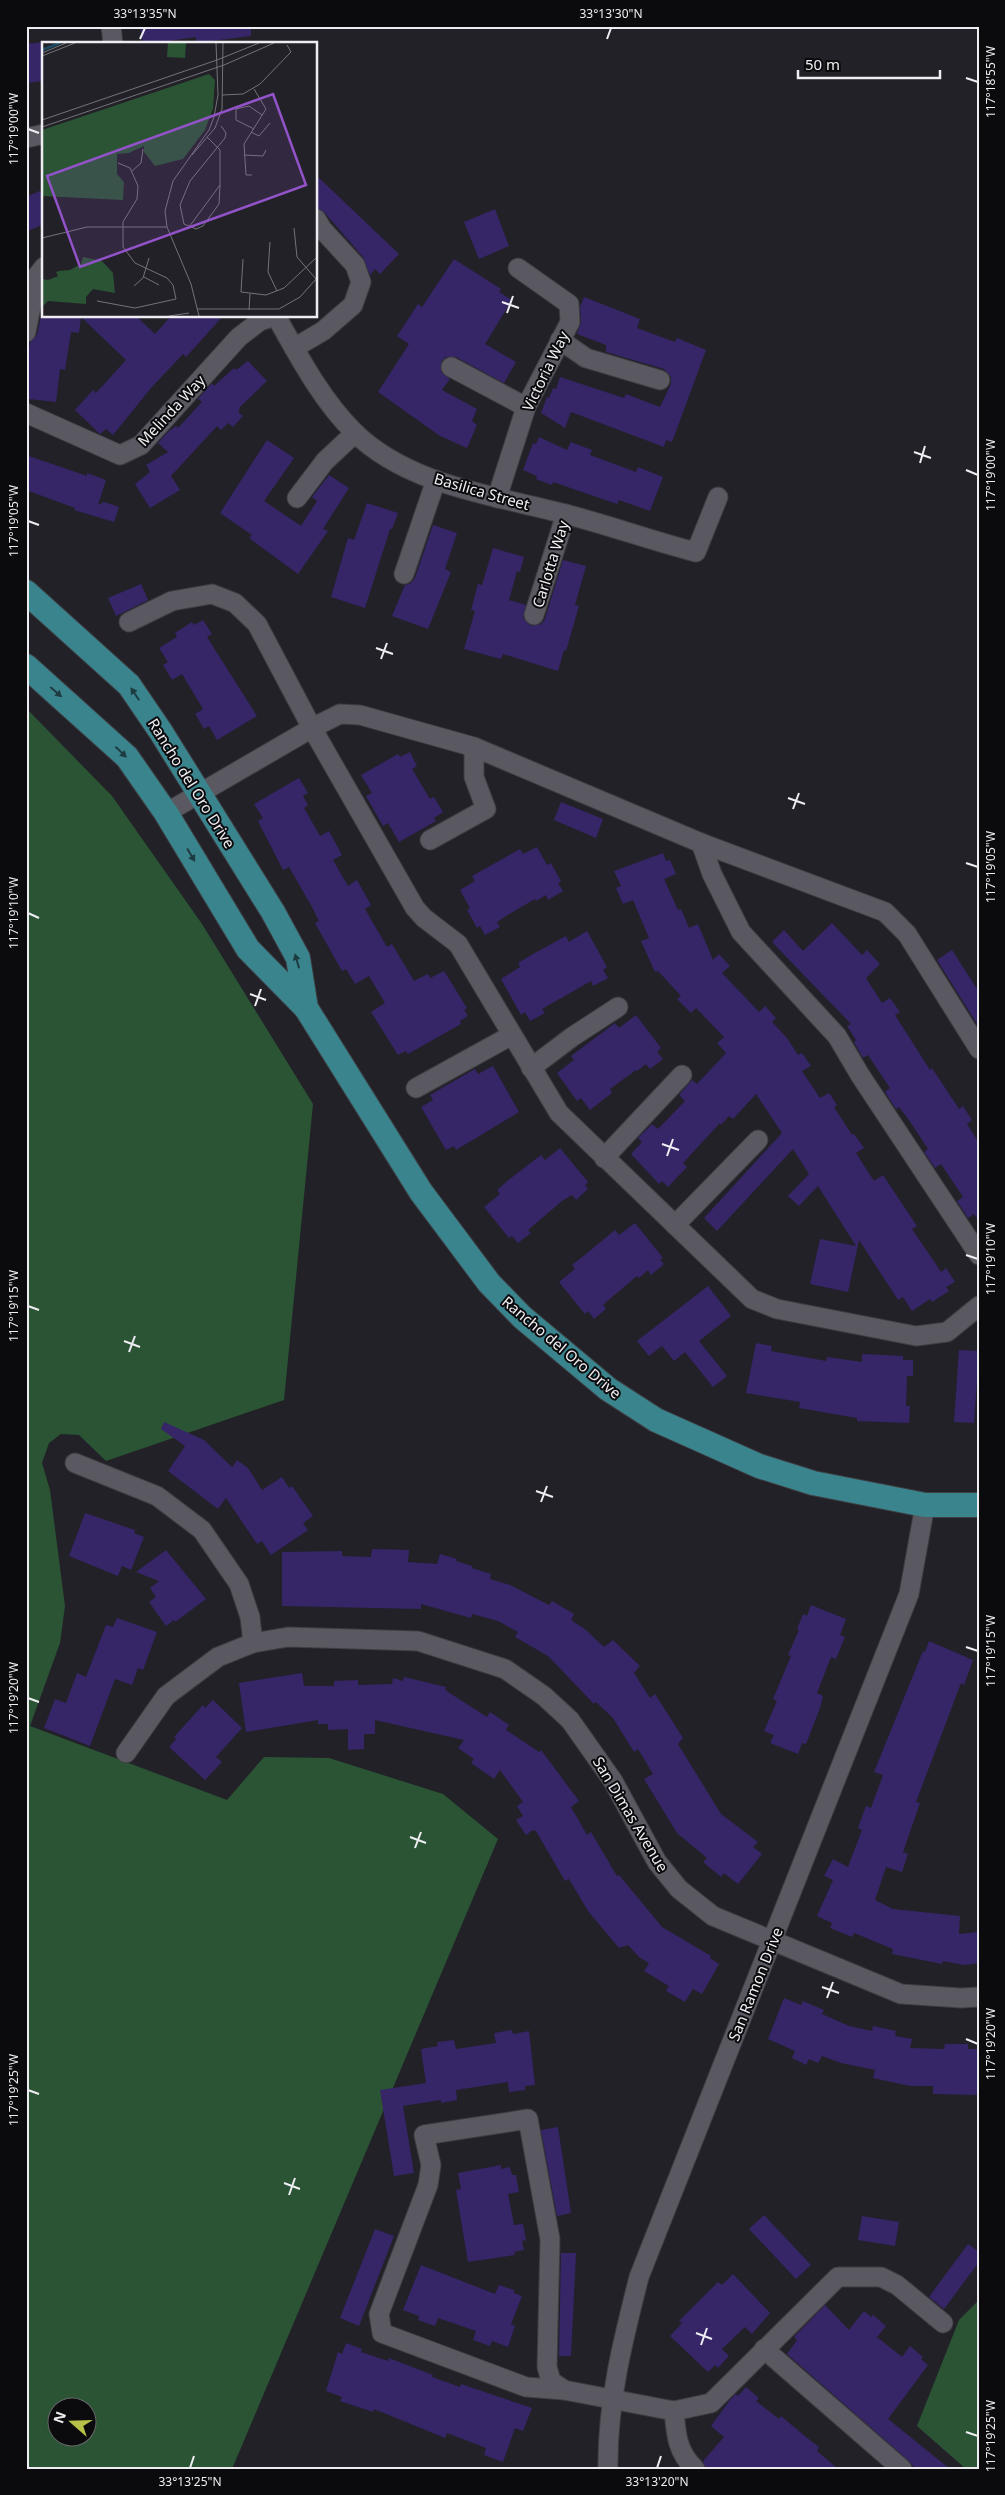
<svg xmlns="http://www.w3.org/2000/svg" width="1005" height="2495" font-family="'Noto Sans',sans-serif">
<rect width="100%" height="100%" fill="#222128"/>
<g fill="#2a5434" fill-rule="evenodd">
<path d="M26 708 112 796 202 924 313 1104 284 1400 106 1461 79 1435 61 1434 49 1443 42 1463 50 1490 65 1606 60 1643 30 1726 227 1800 264 1757 329 1758 443 1794 498 1839 232 2469H26ZM58 2408H88V2438H58Z"/>
<polygon points="979,2300 979,2469 966,2469 917,2426 959,2320"/>
</g>
<g fill="#362567">
<polygon points="140,26 251,26 251,36 196,43 196,37 162,42 163,44 143,44"/>
<polygon points="44,42 44,81 26,83 26,44"/>
<polygon points="316,175 399,254 380,274 375,269 370,275 363,257 325,213 316,208"/>
<polygon points="40,191 44,200 44,224 26,232 26,197"/>
<polygon points="495,209 509,246 479,259 464,222"/>
<polygon points="454,259 501,289 499,292 512,300 485,344 516,362 504,383 456,357 446,357 441,362 441,372 450,379 442,390 477,409 472,421 477,425 467,448 440,436 378,392 409,344 397,336 418,304 422,307"/>
<polygon points="584,297 640,319 637,328 675,342 677,338 706,350 672,442 666,440 664,447 571,412 565,428 541,413 547,397 549,398 553,388 556,389 560,377 624,398 626,394 660,407 671,384 671,377 664,369 606,352 606,345 577,334 581,322 580,307"/>
<polygon points="41,316 136,316 155,334 171,316 223,316 186,357 183,354 151,388 113,435 106,429 100,434 75,410 93,390 96,393 126,360 81,317 79,333 71,332 65,370 60,369 56,402 28,399 26,367 30,342 37,335"/>
<polygon points="248,361 267,381 239,408 240,409 238,412 243,416 233,427 228,423 221,430 217,426 171,476 180,490 150,508 135,484 150,472 146,465 168,452 158,443 169,431 176,426 178,428 202,402 198,399 212,383 214,386 234,368 236,370"/>
<polygon points="539,437 567,450 571,442 592,450 590,455 636,472 638,467 663,477 650,511 619,500 617,504 553,482 552,485 536,479 537,476 523,470 533,443 536,444"/>
<polygon points="267,440 294,458 264,501 301,526 317,501 312,497 329,475 349,488 323,529 328,531 298,574 249,538 252,535 220,513"/>
<polygon points="26,455 87,476 87,473 106,480 98,505 104,502 119,507 114,522 74,510 75,508 26,490"/>
<polygon points="367,503 398,513 392,529 390,529 365,608 331,597 348,538 354,540"/>
<polygon points="433,525 457,533 445,569 451,572 428,629 392,616 405,585 411,583 415,578"/>
<polygon points="493,548 524,557 520,572 517,571 509,600 526,605 523,618 531,626 541,624 545,619 563,560 586,566 575,605 579,606 566,651 564,650 558,671 503,654 501,659 464,649 475,611 471,610 478,584 482,585"/>
<polygon points="141,584 148,600 116,616 108,598"/>
<polygon points="203,620 212,634 207,637 257,716 217,740 209,726 204,729 195,714 203,709 182,674 172,680 163,665 168,662 159,648 177,637 175,633 192,622 194,625"/>
<polygon points="410,752 417,766 412,769 430,799 434,797 443,812 434,818 436,821 399,842 388,823 383,826 366,796 372,793 361,775 398,754 400,757"/>
<polygon points="299,778 308,793 303,796 308,805 304,808 320,836 329,831 342,855 333,860 348,886 357,880 371,905 365,909 387,947 392,944 414,981 428,974 430,978 444,971 467,1008 464,1010 468,1016 460,1021 461,1024 408,1054 406,1051 398,1055 371,1012 385,1003 369,976 355,984 346,969 342,971 315,923 319,921 312,907 289,867 283,870 258,821 263,818 254,804"/>
<polygon points="561,802 603,819 596,838 554,820"/>
<polygon points="537,847 547,865 551,863 561,881 558,883 563,891 548,900 546,895 536,901 535,899 506,916 497,922 500,927 485,935 480,926 477,928 467,910 470,908 460,890 475,881 472,876 520,849 523,854"/>
<polygon points="663,853 666,861 670,860 676,874 664,879 678,910 681,909 689,928 698,924 713,960 719,954 730,966 722,973 759,1012 765,1006 776,1018 772,1022 787,1038 798,1055 802,1053 811,1066 802,1071 820,1098 829,1093 837,1105 834,1107 852,1135 854,1134 864,1148 856,1153 874,1181 883,1175 917,1226 912,1229 935,1263 941,1272 946,1268 955,1282 946,1287 949,1291 932,1302 930,1299 912,1311 903,1297 898,1300 859,1240 848,1292 810,1284 820,1239 856,1246 818,1186 799,1206 788,1196 809,1174 793,1149 717,1231 704,1218 782,1133 756,1094 733,1119 729,1116 721,1125 720,1123 683,1163 687,1167 668,1187 662,1181 659,1184 631,1154 642,1142 638,1138 652,1124 658,1129 685,1101 679,1095 692,1080 697,1084 726,1053 717,1043 724,1037 696,1008 691,1013 677,999 681,996 658,971 655,972 641,941 649,938 633,900 623,904 616,888 621,886 614,871"/>
<polygon points="832,923 862,955 867,950 880,964 866,978 882,1003 890,998 900,1012 895,1015 930,1070 932,1068 959,1109 963,1106 972,1120 967,1124 979,1143 979,1221 974,1214 968,1218 957,1201 963,1197 941,1164 935,1168 924,1152 928,1149 909,1120 899,1107 896,1109 885,1092 890,1088 868,1055 863,1058 854,1042 856,1040 847,1026 851,1024 772,942 784,930 803,951"/>
<polygon points="587,931 607,967 603,970 608,978 593,986 591,981 542,1009 545,1013 530,1021 525,1012 521,1015 501,979 520,967 518,963 533,954 566,936 569,942"/>
<polygon points="952,950 979,992 979,1027 937,960"/>
<polygon points="636,1015 661,1048 657,1052 663,1059 650,1069 646,1064 637,1071 636,1070 610,1089 612,1093 590,1110 581,1098 577,1101 557,1073 574,1060 571,1056 615,1023 619,1028"/>
<polygon points="493,1066 519,1112 456,1150 454,1146 446,1150 421,1107 433,1100 430,1095 447,1085 475,1069 478,1074"/>
<polygon points="560,1148 588,1182 585,1185 588,1189 576,1200 572,1195 562,1201 528,1230 531,1233 518,1243 512,1236 509,1238 484,1207 500,1194 497,1190 511,1178 541,1155 545,1160"/>
<polygon points="635,1223 663,1258 660,1260 664,1264 651,1275 648,1270 639,1278 637,1276 612,1297 603,1305 606,1309 594,1319 588,1311 585,1314 559,1282 575,1269 572,1265 586,1254 615,1230 619,1235"/>
<polygon points="708,1286 731,1316 699,1341 727,1376 713,1387 685,1352 674,1361 662,1346 649,1356 637,1341"/>
<polygon points="756,1343 772,1346 771,1351 826,1361 827,1357 862,1362 862,1354 903,1356 903,1360 913,1360 913,1376 907,1376 906,1406 910,1406 909,1423 857,1421 857,1418 799,1408 800,1402 746,1393"/>
<polygon points="959,1350 979,1351 974,1423 954,1422"/>
<polygon points="164,1422 204,1440 232,1467 237,1460 248,1468 262,1490 282,1477 289,1488 292,1486 313,1516 303,1523 308,1530 271,1555 262,1541 257,1544 226,1498 218,1509 168,1471 185,1446 161,1429"/>
<polygon points="85,1513 135,1530 134,1533 144,1537 131,1570 122,1566 118,1576 69,1556"/>
<polygon points="372,1549 409,1550 408,1562 437,1564 440,1554 457,1559 456,1561 472,1566 472,1568 491,1574 490,1579 510,1585 549,1605 552,1601 574,1614 571,1620 586,1630 604,1647 613,1640 640,1666 634,1673 650,1698 655,1694 683,1738 678,1744 721,1814 758,1842 753,1847 762,1854 738,1884 724,1873 721,1877 703,1862 707,1858 677,1833 644,1779 653,1774 638,1749 634,1752 613,1718 596,1702 594,1704 548,1656 515,1637 518,1632 498,1621 472,1614 471,1618 421,1604 421,1609 282,1606 282,1552 342,1551 342,1556 371,1557"/>
<polygon points="166,1550 206,1599 175,1622 174,1620 166,1626 149,1602 156,1597 150,1588 159,1581 136,1572"/>
<polygon points="811,1605 846,1619 840,1635 845,1637 836,1659 831,1657 817,1693 823,1696 820,1708 806,1744 802,1743 798,1754 770,1743 774,1735 764,1731 777,1701 773,1699 791,1656 788,1655 799,1630 797,1629 803,1614 807,1616"/>
<polygon points="117,1618 157,1632 143,1670 138,1668 132,1685 115,1679 90,1746 44,1728 55,1699 66,1703 77,1673 86,1677 106,1625 113,1627"/>
<polygon points="929,1641 973,1660 964,1685 961,1683 916,1802 920,1803 903,1852 908,1854 902,1872 886,1867 875,1900 893,1909 960,1916 959,1934 979,1932 979,1963 964,1965 943,1961 942,1964 892,1954 893,1949 854,1933 852,1937 830,1928 832,1923 817,1916 833,1880 824,1876 833,1859 848,1867 862,1830 858,1828 866,1806 871,1808 883,1775 874,1772 923,1651 925,1652"/>
<polygon points="302,1673 304,1686 334,1686 334,1681 358,1680 358,1685 392,1684 393,1678 403,1681 404,1677 446,1687 445,1690 487,1717 490,1712 509,1725 506,1730 539,1752 541,1750 579,1801 571,1807 587,1835 591,1832 617,1876 619,1875 662,1927 711,1956 710,1958 719,1964 702,1994 693,1989 685,2002 666,1991 669,1986 644,1971 649,1963 639,1957 628,1945 619,1948 588,1911 569,1879 565,1881 536,1831 533,1830 526,1835 516,1820 523,1816 517,1806 523,1802 500,1770 494,1779 471,1763 474,1759 458,1748 464,1740 375,1720 375,1734 364,1734 364,1749 348,1750 348,1729 328,1730 328,1724 318,1724 318,1720 246,1732 239,1683"/>
<polygon points="213,1700 242,1728 216,1757 222,1762 205,1780 169,1747 176,1739 174,1737 203,1705 205,1708"/>
<polygon points="784,1998 801,2005 803,2001 824,2010 822,2014 849,2026 872,2031 873,2026 896,2031 895,2036 912,2039 910,2048 944,2049 945,2044 968,2044 968,2049 979,2049 979,2095 933,2094 933,2086 910,2086 873,2078 875,2070 841,2063 822,2056 818,2063 809,2059 806,2065 792,2058 795,2051 768,2039"/>
<polygon points="512,2030 513,2034 529,2031 535,2085 525,2086 525,2090 509,2092 508,2082 456,2090 457,2100 441,2103 441,2100 403,2106 414,2173 394,2176 380,2090 426,2083 421,2049 438,2046 437,2042 454,2040 456,2049 496,2043 494,2033"/>
<polygon points="558,2127 571,2213 557,2216 541,2130"/>
<polygon points="501,2165 501,2169 510,2167 512,2175 516,2175 519,2192 508,2194 514,2225 523,2224 526,2240 522,2241 524,2250 514,2252 515,2255 468,2262 456,2190 461,2189 458,2173"/>
<polygon points="764,2215 811,2265 796,2279 749,2229"/>
<polygon points="862,2216 899,2222 895,2246 858,2240"/>
<polygon points="375,2229 394,2236 359,2326 340,2318"/>
<polygon points="968,2244 979,2252 979,2262 944,2309 929,2297"/>
<polygon points="561,2253 576,2253 571,2356 559,2356"/>
<polygon points="421,2265 495,2294 499,2285 514,2290 514,2293 522,2296 511,2324 515,2326 508,2347 492,2341 490,2346 473,2340 476,2331 438,2318 435,2326 418,2320 419,2316 403,2310"/>
<polygon points="733,2274 770,2313 752,2334 745,2327 722,2349 729,2356 718,2368 715,2365 708,2372 670,2336 682,2323 679,2321 718,2282 722,2285"/>
<polygon points="825,2305 849,2330 864,2311 871,2317 873,2315 886,2326 877,2337 902,2357 910,2346 923,2357 921,2359 928,2365 888,2419 950,2469 915,2469 909,2461 787,2354 797,2340 794,2337"/>
<polygon points="346,2343 362,2349 361,2352 388,2361 389,2358 433,2375 432,2377 460,2387 461,2384 532,2408 523,2431 515,2428 503,2462 484,2455 486,2448 447,2433 445,2438 374,2409 373,2412 340,2401 342,2397 326,2391 338,2352 342,2354"/>
<polygon points="746,2387 759,2398 756,2401 779,2419 781,2416 806,2437 819,2447 817,2451 838,2469 706,2469 703,2461 724,2437 711,2426 730,2400 736,2394 738,2396"/>
</g>
<g fill="none" stroke-linecap="round" stroke-linejoin="round">
<defs>
<g id="minor">
<polyline points="111,26 113,44"/>
<polyline points="26,138 44,134"/>
<path d="M276 316C299 357 321 399 354 432 409 486 494 495 565 514 609 525 652 541 696 552L718 497"/>
<polyline points="26,332 37,276 44,267"/>
<polyline points="560,340 586,358 660,380"/>
<polyline points="294,348 323,331 353,305 361,282 355,265 322,229 316,219"/>
<polyline points="451,367 526,407"/>
<polyline points="26,413 120,455 141,445 239,337 260,321 275,316"/>
<polyline points="297,498 325,461 355,433"/>
<polyline points="497,498 526,407 570,322 569,304 518,268"/>
<polyline points="404,574 436,480"/>
<polyline points="534,615 566,514"/>
<polyline points="129,622 172,601 212,594 235,603 257,624 312,728 415,908 424,918 458,944 559,1113 752,1299 777,1309 916,1336 947,1332 979,1306"/>
<polyline points="166,813 312,728 340,714 360,715 474,747 701,843 712,874 741,932 837,1036 860,1075 979,1255"/>
<polyline points="430,840 486,809 474,777 474,747"/>
<polyline points="701,843 885,912 907,934 979,1049"/>
<polyline points="531,1068 572,1037 618,1007"/>
<polyline points="416,1088 512,1035"/>
<polyline points="604,1158 682,1075"/>
<polyline points="675,1225 758,1140"/>
<polyline points="75,1463 157,1496 202,1530 239,1584 250,1617 253,1643"/>
<polyline points="126,1753 166,1696 218,1657 253,1643 288,1637 418,1641 505,1669 544,1696 570,1720 613,1781 657,1862 679,1889 713,1916 901,1994 961,1998 979,1997"/>
<polygon points="528,2119 550,2239 547,2367 551,2381 564,2390 526,2387 382,2333 379,2314 428,2185 431,2165 424,2135"/>
<polyline points="764,2349 902,2469"/>
<polyline points="564,2390 674,2411 711,2403 838,2277 881,2277 897,2285 943,2323"/>
<path d="M674 2411C676 2434 677 2452 695 2469"/>
<path d="M608 2469C607 2403 623 2340 639 2277L909 1594 925 1505"/>
</g>
<g id="major">
<polyline points="26,592 129,685 161,732 273,912 298,958 306,1008"/>
<polyline points="26,666 127,757 166,813 248,949 306,1008 421,1192 489,1283 522,1317 608,1389 656,1420 759,1466 813,1483 925,1505 979,1505"/>
</g>
</defs>
<use href="#minor" stroke="#3d3d42" stroke-width="21"/>
<use href="#major" stroke="#3d3d42" stroke-width="26"/>
<use href="#minor" stroke="#5a5961" stroke-width="19"/>
<use href="#major" stroke="#3a848d" stroke-width="24"/>
</g>
<defs><path id="oneway-solid" d="M-6-.8H1V-3.2L6.5 0L1 3.2V.8H-6Z" transform="scale(1.25)"/></defs>
<g fill="#1e3b41">
<use href="#oneway-solid" transform="translate(56 692) rotate(41)"/>
<use href="#oneway-solid" transform="translate(135 694) rotate(-124)"/>
<use href="#oneway-solid" transform="translate(121 752) rotate(44)"/>
<use href="#oneway-solid" transform="translate(191 855) rotate(59)"/>
<use href="#oneway-solid" transform="translate(297 961) rotate(-106)"/>
</g>
<path fill="none" stroke="#eeeef2" stroke-width="2" d="M140 39 145 28M607 39 611 28M966 78 978 82M28 129 39 133M502 302 519 308M507 313 513 296M914 452 931 458M920 463 925 446M966 470 978 475M28 521 39 525M376 648 393 654M381 659 387 643M788 798 805 804M793 809 799 793M966 863 978 867M28 913 39 918M250 994 266 1000M255 1006 261 989M662 1144 679 1150M667 1156 673 1139M966 1255 978 1259M28 1306 39 1310M124 1341 140 1347M129 1352 135 1336M536 1491 553 1497M541 1502 547 1486M966 1647 978 1651M28 1698 39 1702M410 1837 426 1843M415 1848 421 1832M822 1987 839 1993M827 1998 833 1982M966 2039 978 2044M28 2090 39 2094M284 2183 300 2189M289 2195 295 2178M696 2333 712 2339M701 2345 707 2328M966 2432 978 2436M190 2468 194 2456M657 2468 661 2456"/>
<g text-anchor="middle" dominant-baseline="central" stroke-width="4" stroke-linejoin="round" paint-order="stroke">
<g font-size="15" fill="#eeeef2" stroke="#0b0b0e">
<text transform="translate(545 371) rotate(-64)">Victoria Way</text>
<text transform="translate(171 410) rotate(-47)">Melinda Way</text>
<text transform="translate(482 491) rotate(16)">Basilica Street</text>
<text transform="translate(550 564) rotate(-73)">Carlotta Way</text>
<text transform="translate(192 783) rotate(58)">Rancho del Oro Drive</text>
<text transform="translate(562 1347) rotate(40)">Rancho del Oro Drive</text>
<text transform="translate(631 1814) rotate(59)">San Dimas Avenue</text>
<text transform="translate(755 1984) rotate(-68)">San Ramon Drive</text>
</g>
</g>
<g transform="translate(42 42)">
<rect width="275" height="275" fill="#222128"/>
<path d="M126 1H144L143 16 125 15ZM167 32 173 38 171 67 163 88 141 117 113 124 102 110V104L87 111 75 112V132L82 140 81 158 0 154V88ZM41 215 60 219 71 231 73 251 51 247 44 255V262L6 259 1 264 0 274V237L6 238 16 234 14 230 17 229 28 228 39 222Z" fill="#2a5434"/>
<path fill="none" stroke="#194a62" stroke-width="2.5" d="M0 8 18 1"/>
<path fill="none" stroke="#747379" stroke-width="1" d="M0 11 24 1M0 14 33 1M180 53 201 52 218 42 249 10 245 3M0 78 175 18 217 1M0 85 182 23 232 1M212 87 194 78V67L207 64 220 73M209 90 217 94 228 81M150 113 173 86 180 67 181 1M202 113 221 114 224 108M90 129 99 121 101 107M210 133H204L202 102 224 67 212 47M178 143 177 162 161 184 154 187 142 182 138 163 148 139 183 96 184 91 179 84M147 185 178 143V108L165 95M252 186 255 215 274 237M0 196 45 185H125M228 200 226 230 235 249M201 217 199 250 224 253 242 246 275 215M102 235 117 243M92 244 101 236 107 216M55 259 93 266 134 257 131 243 125 236 93 221 81 205V180L95 157 96 144 88 126 76 121M155 267H237L258 255 275 236M207 268 208 252M127 274 147 271M157 274 149 242 125 185 123 169 131 139 167 88 172 75 176 53 174 1"/>
<path fill="#9253c9" fill-opacity="0.15" stroke="#9253c9" stroke-width="2.5" d="M231 52 264 143 38 225 5 134Z"/>
<rect width="275" height="275" fill="none" stroke="#eeeef2" stroke-width="2.5"/>
</g>
<rect width="1005" height="2495" fill="none" stroke="#0b0b0e" stroke-width="55"/>
<g transform="translate(72 2422) rotate(290)"><circle r="24" fill="#0b0b0e" stroke="#666669"/>
<path d="M0-4L9 19L0 12L-9 19Z" fill="#b6c148"/>
<text y="-8" font-size="14" font-weight="bold" text-anchor="middle" fill="#eeeef2">N</text>
</g>
<path d="M798 70v8h142v-8" fill="none" stroke="#eeeef2" stroke-width="2.5"/>
<text x="805" y="70" font-size="15" fill="#eeeef2" stroke="#0b0b0e" stroke-width="4" paint-order="stroke">50 m</text>
<rect x="28" y="28" width="950" height="2440" fill="none" stroke="#eeeef2" stroke-width="2"/>
<g font-size="12" text-anchor="middle" fill="#eeeef2">
<text x="145" y="18">33°13'35"N</text>
<text x="611" y="18">33°13'30"N</text>
<text transform="translate(991 82) rotate(-90)" y="4">117°18'55"W</text>
<text transform="translate(14 129) rotate(-90)" y="4">117°19'00"W</text>
<text transform="translate(991 475) rotate(-90)" y="4">117°19'00"W</text>
<text transform="translate(14 521) rotate(-90)" y="4">117°19'05"W</text>
<text transform="translate(991 867) rotate(-90)" y="4">117°19'05"W</text>
<text transform="translate(14 913) rotate(-90)" y="4">117°19'10"W</text>
<text transform="translate(991 1259) rotate(-90)" y="4">117°19'10"W</text>
<text transform="translate(14 1306) rotate(-90)" y="4">117°19'15"W</text>
<text transform="translate(991 1651) rotate(-90)" y="4">117°19'15"W</text>
<text transform="translate(14 1698) rotate(-90)" y="4">117°19'20"W</text>
<text transform="translate(991 2044) rotate(-90)" y="4">117°19'20"W</text>
<text transform="translate(14 2090) rotate(-90)" y="4">117°19'25"W</text>
<text transform="translate(991 2436) rotate(-90)" y="4">117°19'25"W</text>
<text x="190" y="2486">33°13'25"N</text>
<text x="657" y="2486">33°13'20"N</text>
</g>
</svg>
